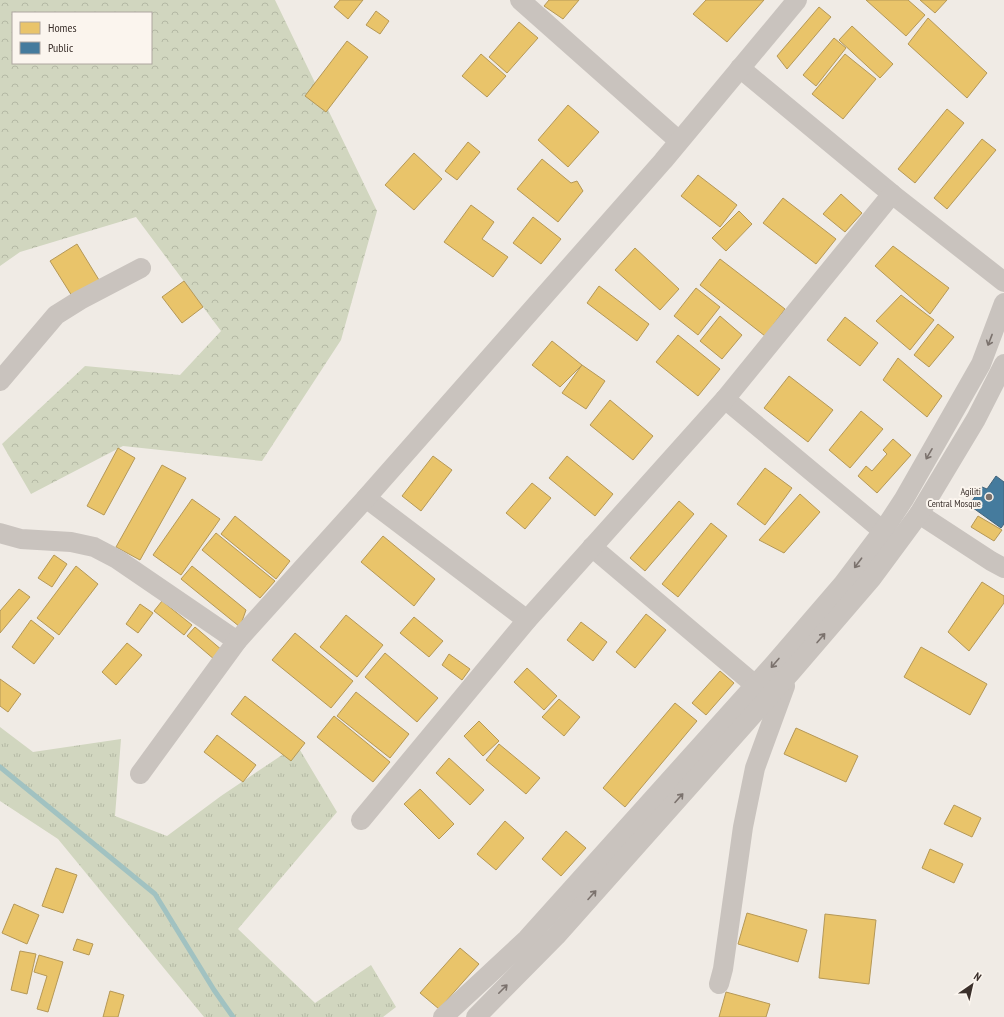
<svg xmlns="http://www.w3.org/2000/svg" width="1004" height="1017" font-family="'PT Sans Narrow',sans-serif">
<defs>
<pattern id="grass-tufts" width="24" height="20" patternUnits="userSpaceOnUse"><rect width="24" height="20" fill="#d1d6bf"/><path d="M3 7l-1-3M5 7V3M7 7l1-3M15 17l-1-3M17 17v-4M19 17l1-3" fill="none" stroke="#b4b8a4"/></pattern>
<pattern id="forest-crowns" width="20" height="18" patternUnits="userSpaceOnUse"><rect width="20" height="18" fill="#d1d6bf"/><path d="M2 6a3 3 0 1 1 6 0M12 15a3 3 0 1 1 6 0" fill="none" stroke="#b4b8a4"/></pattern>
</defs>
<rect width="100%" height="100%" fill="#f0ebe5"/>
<polygon fill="url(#grass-tufts)" points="0,727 33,752 121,739 115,816 167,836 221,796 297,745 337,812 238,929 315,1003 371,965 396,1007 383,1017 204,1017 58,839 0,801"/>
<path fill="url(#forest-crowns)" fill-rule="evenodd" d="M0 0H275L377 211 341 340 262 461 123 446 31 494 2 444 85 366 180 375 221 331 136 217 20 252 0 266ZM13 13H151V63H13Z"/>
<g fill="#e9c46a" stroke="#b59857">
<polygon points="340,0 363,0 348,19 334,7"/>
<polygon points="549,0 579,0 563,19 544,6"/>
<polygon points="706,0 764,0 727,42 693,14"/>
<polygon points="866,0 908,0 925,15 906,36"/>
<polygon points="920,0 947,0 935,13"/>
<polygon points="819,7 831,17 787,69 777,56"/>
<polygon points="376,11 389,21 380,34 366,25"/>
<polygon points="928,18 987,73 967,98 908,44"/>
<polygon points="519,22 538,38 507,73 489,57"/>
<polygon points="852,26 893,64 880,78 839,40"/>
<polygon points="834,38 846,48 816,86 803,75"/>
<polygon points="347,41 368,57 326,112 305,96"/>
<polygon points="481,54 506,76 487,97 462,76"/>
<polygon points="845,54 876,79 843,119 812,94"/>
<polygon points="568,105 599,132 568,167 538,140"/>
<polygon points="947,109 964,123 915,183 898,169"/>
<polygon points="982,139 996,150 947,209 934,198"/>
<polygon points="468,142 480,152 457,180 445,171"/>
<polygon points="414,153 442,179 414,210 385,185"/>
<polygon points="542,159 571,183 577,181 583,191 558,222 517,189"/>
<polygon points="698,175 737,205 720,227 681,196"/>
<polygon points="841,194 862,213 845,232 823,214"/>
<polygon points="783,198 836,239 816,264 763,223"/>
<polygon points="471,205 494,222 482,239 508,257 493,277 444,242"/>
<polygon points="739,211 752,224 726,251 712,238"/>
<polygon points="533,217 561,239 541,264 513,243"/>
<polygon points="77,244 99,280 72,296 50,261"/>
<polygon points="893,246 949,288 930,314 875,266"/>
<polygon points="635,248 679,289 660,310 615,270"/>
<polygon points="720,259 785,309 765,336 700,285"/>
<polygon points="184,281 203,307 182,323 162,297"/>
<polygon points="599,286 649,324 637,341 587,303"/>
<polygon points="696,288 720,307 698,335 674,316"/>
<polygon points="901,295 934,320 910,350 876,321"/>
<polygon points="720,316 742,335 722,359 700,341"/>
<polygon points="845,317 878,343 860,366 827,340"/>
<polygon points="938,324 954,337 929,367 914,355"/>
<polygon points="678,335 720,369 698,396 656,362"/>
<polygon points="552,341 582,365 560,387 532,365"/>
<polygon points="898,358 942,396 927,417 883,380"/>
<polygon points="582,365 605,381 586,409 562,393"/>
<polygon points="789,376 833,410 808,442 764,408"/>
<polygon points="610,400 653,436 633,460 590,425"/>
<polygon points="861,411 883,429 850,468 829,450"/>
<polygon points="893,439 911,455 877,493 858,476 866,466 872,471 887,454 883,450"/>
<polygon points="118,448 135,458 104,515 87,506"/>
<polygon points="433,456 452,470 421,511 402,496"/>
<polygon points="567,456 613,494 595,516 549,478"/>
<polygon points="162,465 186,478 140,560 116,547"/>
<polygon points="765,468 792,488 765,525 737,504"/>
<polygon points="532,483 551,498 525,529 506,513"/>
<polygon points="800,494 820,512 784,553 759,540"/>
<polygon points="192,499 220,519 181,575 153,555"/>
<polygon points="679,501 694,514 645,571 630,558"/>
<polygon points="235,516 290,561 276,579 221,534"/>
<polygon points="978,516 1002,530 994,541 971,527"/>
<polygon points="711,523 727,536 678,597 662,584"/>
<polygon points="216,533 275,581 260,598 202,550"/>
<polygon points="383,536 435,579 414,606 361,562"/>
<polygon points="54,555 67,564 52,587 38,578"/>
<polygon points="76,566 98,584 59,635 37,618"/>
<polygon points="192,566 246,610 240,627 181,579"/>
<polygon points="982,582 1004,596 1004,603 969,651 948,632"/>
<polygon points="19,589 30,597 0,633 0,611"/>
<polygon points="162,601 192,625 184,635 154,611"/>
<polygon points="140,604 153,613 138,633 126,624"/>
<polygon points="646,614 666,630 635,668 616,652"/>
<polygon points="346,615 383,645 357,677 320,647"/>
<polygon points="414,617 443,641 429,657 400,633"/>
<polygon points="31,620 54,638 34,664 12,647"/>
<polygon points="581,622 607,642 593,661 567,640"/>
<polygon points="195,627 223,651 215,660 187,636"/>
<polygon points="295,633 353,681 331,708 272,660"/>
<polygon points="127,643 142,655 116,685 102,672"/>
<polygon points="921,647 987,684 970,715 904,677"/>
<polygon points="385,653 438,698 417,722 365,677"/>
<polygon points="449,654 470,669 462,680 442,665"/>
<polygon points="527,668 557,696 544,710 514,682"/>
<polygon points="720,671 734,683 706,715 692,703"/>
<polygon points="0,679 21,694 8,712 0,706"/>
<polygon points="356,692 409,734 390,758 337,716"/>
<polygon points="245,696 305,743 291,761 231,714"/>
<polygon points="559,699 580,717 564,736 542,717"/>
<polygon points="675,703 697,721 625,807 603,788"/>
<polygon points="334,716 390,762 373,782 317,737"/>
<polygon points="479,721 499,741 483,756 464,736"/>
<polygon points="796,728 858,756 846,782 784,754"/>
<polygon points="217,735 256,765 243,782 204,752"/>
<polygon points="499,744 540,778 526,794 486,760"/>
<polygon points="449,758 484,790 470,805 436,773"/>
<polygon points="420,789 454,824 439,839 404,804"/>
<polygon points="954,805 981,818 972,837 944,824"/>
<polygon points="505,821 524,838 496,870 477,854"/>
<polygon points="566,831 586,848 561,876 542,859"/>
<polygon points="930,849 963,864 954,883 922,868"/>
<polygon points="56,868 77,875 63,913 42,906"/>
<polygon points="14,904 39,915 27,944 2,933"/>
<polygon points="747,913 807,930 798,962 738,944"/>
<polygon points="825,914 876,920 869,984 819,978"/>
<polygon points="77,939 93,944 89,955 73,950"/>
<polygon points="460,948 479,964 439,1009 420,993"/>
<polygon points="20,951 36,954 27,994 11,990"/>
<polygon points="39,955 63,962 48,1012 37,1009 47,976 34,972"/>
<polygon points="110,991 124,995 118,1017 103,1017"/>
<polygon points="726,992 770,1004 766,1017 719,1017"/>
</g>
<polygon fill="#457b9d" stroke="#42647b" points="996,476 1004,482 1004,524 1001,528 969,505 982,487 987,489"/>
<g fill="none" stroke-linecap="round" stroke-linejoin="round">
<polyline stroke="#a1c2c1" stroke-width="5" points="0,767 155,894 214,990 233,1017"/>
<g stroke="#c9c3be" stroke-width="20">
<polyline points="520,0 679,141"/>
<polyline points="740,68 892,194 1004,282"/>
<polyline points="0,381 56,315 80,300 141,268"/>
<polyline points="725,399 883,531"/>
<polyline points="366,498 527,620"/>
<polyline points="919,514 991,561 1004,568"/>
<polyline points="0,533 21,539 71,542 94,547 117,559 237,641"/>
<polyline points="592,547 755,685"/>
<polyline points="140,774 237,641 366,498 663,161 797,0"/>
<polyline points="361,820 527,620 725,399 892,194"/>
<polyline points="719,984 723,969 743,827 755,768 785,686"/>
<polyline points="443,1017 527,939 775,663 843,584 883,531 904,499 981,364 1004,303"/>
<polyline points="476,1017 556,936 791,672 871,579 919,514 976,419 1004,364"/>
</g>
</g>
<defs><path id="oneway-shaft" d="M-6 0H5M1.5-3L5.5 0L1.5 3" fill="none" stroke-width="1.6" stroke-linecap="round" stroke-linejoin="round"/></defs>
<g stroke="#7b726d">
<use href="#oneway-shaft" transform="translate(990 340) rotate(111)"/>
<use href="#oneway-shaft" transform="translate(929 454) rotate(120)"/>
<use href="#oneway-shaft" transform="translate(858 563) rotate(127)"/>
<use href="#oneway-shaft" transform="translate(821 638) rotate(-49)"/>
<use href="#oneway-shaft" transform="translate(775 663) rotate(131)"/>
<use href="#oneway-shaft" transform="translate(679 798) rotate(-48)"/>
<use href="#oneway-shaft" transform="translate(592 895) rotate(-48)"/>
<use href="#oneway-shaft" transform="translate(503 989) rotate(-45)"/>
</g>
<circle fill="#7a716c" stroke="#fbf5ee" stroke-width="1.5" cx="989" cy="497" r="4"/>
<g text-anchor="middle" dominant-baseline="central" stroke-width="4" stroke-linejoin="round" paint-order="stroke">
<g font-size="10" fill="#3b302b" stroke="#fbf5ee" text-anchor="end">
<text x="981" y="491">Agiliti<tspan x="981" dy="12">Central Mosque</tspan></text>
</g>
</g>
<rect x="12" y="12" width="140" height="52" fill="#fbf5ee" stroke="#aea6a0"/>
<rect x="20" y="22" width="20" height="12" fill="#e9c46a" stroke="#aea6a0"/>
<text x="48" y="32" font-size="12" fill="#3b302b">Homes</text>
<rect x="20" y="42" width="20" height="12" fill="#457b9d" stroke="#aea6a0"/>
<text x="48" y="52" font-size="12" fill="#3b302b">Public</text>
<g transform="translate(972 985) rotate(34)" stroke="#fbf5ee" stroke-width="3" paint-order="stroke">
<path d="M0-3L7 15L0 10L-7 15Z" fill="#3b302b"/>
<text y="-6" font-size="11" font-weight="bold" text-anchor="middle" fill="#3b302b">N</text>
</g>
</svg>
